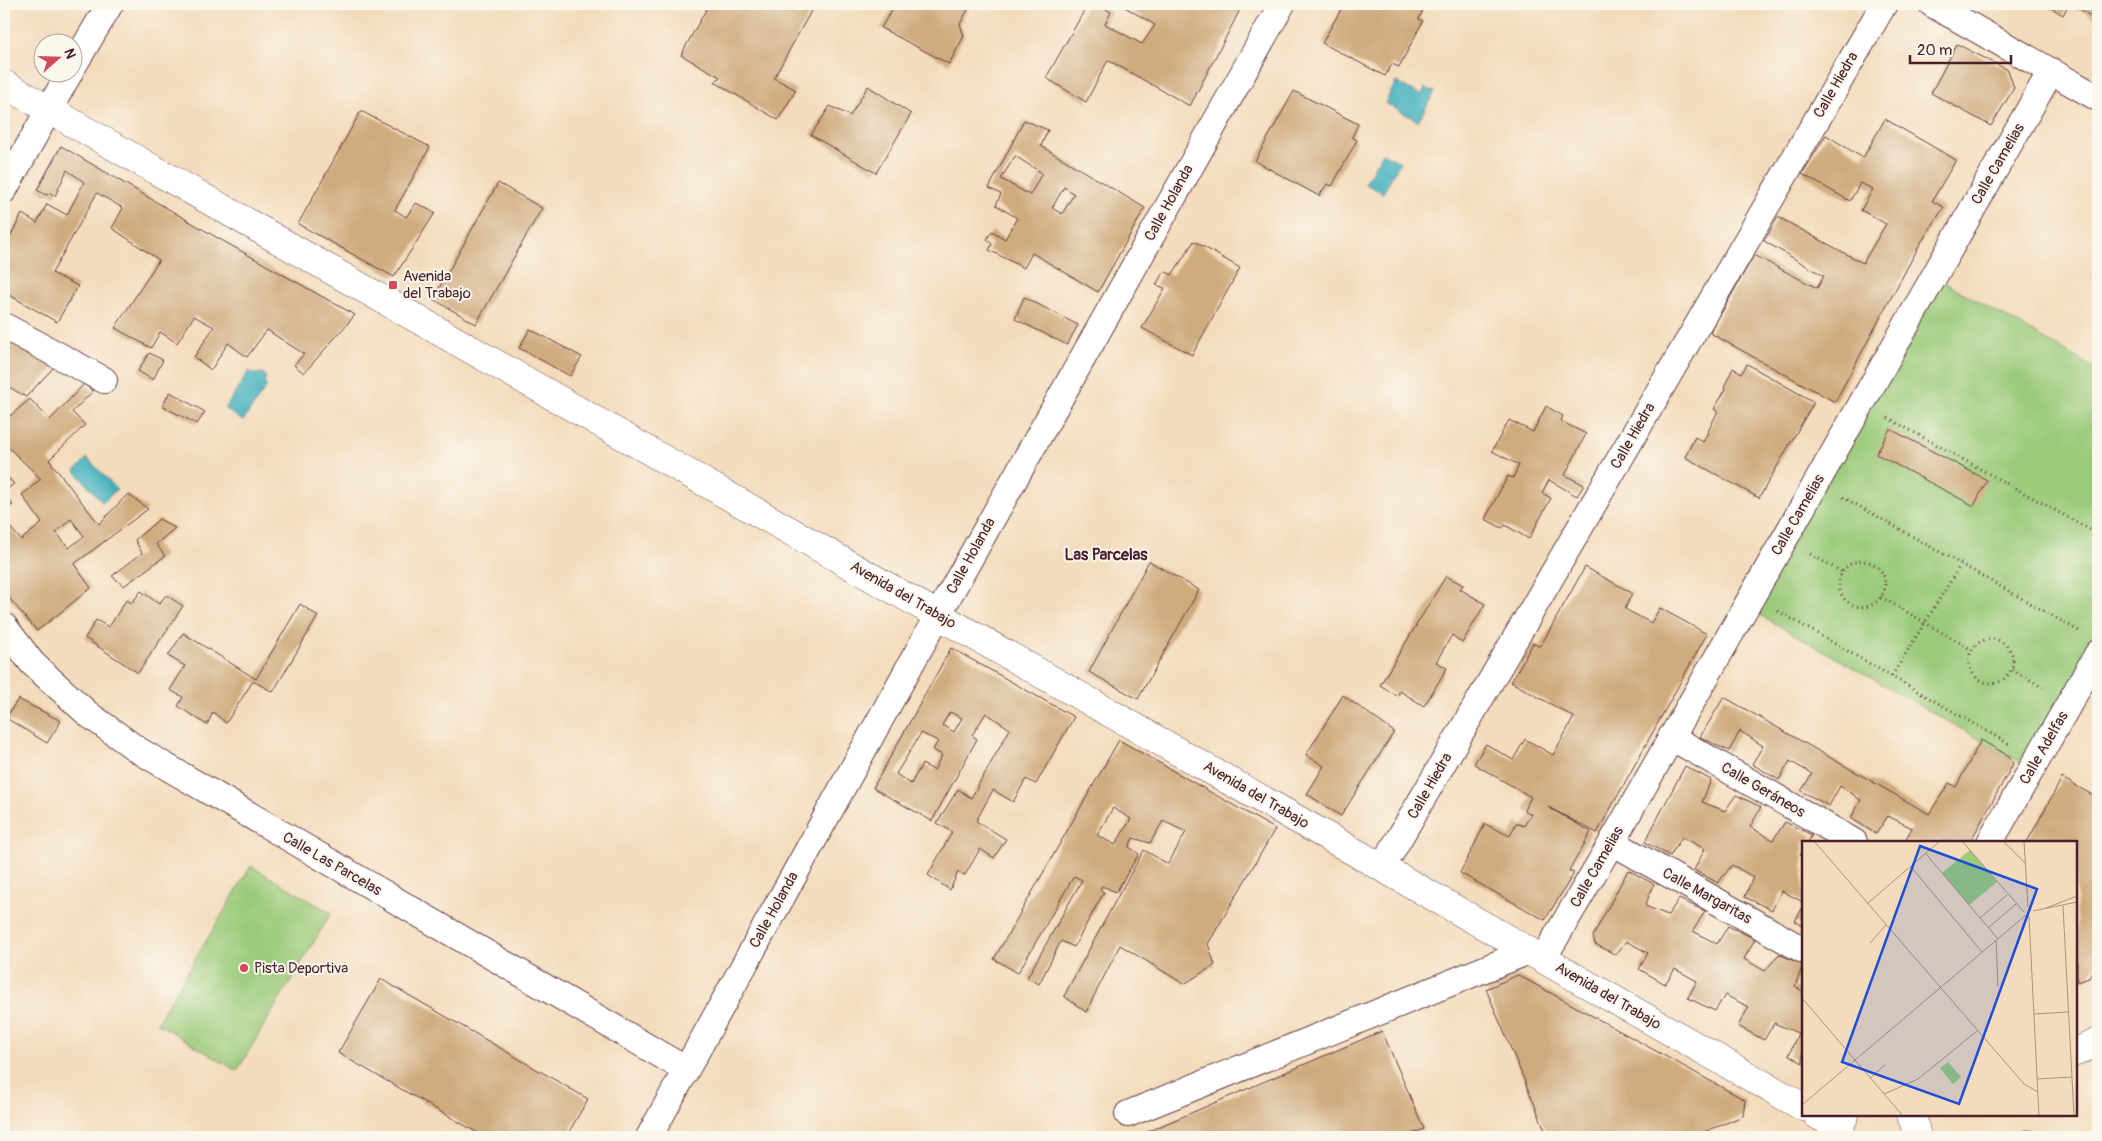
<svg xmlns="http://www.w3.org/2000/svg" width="2102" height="1141" font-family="Pangolin,sans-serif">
<rect width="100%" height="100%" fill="#fbf7ec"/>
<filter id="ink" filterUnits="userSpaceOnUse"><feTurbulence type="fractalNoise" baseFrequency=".02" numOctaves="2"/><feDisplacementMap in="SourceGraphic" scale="10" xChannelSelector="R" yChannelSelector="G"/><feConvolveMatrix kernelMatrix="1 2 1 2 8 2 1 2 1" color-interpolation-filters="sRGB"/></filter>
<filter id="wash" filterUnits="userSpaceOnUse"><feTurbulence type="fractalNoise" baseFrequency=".0096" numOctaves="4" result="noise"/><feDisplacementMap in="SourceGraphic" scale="20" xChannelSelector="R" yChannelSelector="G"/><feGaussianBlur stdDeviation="1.12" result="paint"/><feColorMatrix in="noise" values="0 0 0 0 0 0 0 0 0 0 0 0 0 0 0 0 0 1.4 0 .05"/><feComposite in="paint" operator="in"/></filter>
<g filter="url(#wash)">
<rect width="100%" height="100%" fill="#f3dbbb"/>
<g fill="#9bcb7a" stroke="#727552">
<polygon points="1934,276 2098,370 2098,653 2032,769 1746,607"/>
<polygon points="251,866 331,913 237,1071 157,1023"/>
</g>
<g fill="#42b1bd" stroke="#466874">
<polygon points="1396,82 1421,95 1425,88 1435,92 1418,121 1385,103"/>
<polygon points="1382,153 1400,162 1383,193 1365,184"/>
<polygon points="249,371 254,374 263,373 266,376 264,383 267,386 243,421 225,409"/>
<polygon points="87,458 117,489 103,503 75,471"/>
</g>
<g id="blocks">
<g fill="#cfab7e" fill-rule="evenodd">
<polygon points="709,4 815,4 774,78 796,90 778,120 715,82 720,77 681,55"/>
<polygon points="890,4 971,4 960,24 964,36 949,64 881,28 894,6"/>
<polygon points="1088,4 1096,4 1111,12 1105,24 1142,44 1155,25 1120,4 1243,4 1190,106 1108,60 1086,102 1046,78"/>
<polygon points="1344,4 1425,5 1419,19 1423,21 1399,67 1392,64 1385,76 1322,43"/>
<polygon points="2044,4 2069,4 2063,15"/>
<polygon points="2072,4 2098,4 2098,10 2093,18"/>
<polygon points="1957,44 2008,70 2014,88 1991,126 1931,93"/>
<polygon points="868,86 911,114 876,173 811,135 830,106 850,116"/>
<polygon points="1294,91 1358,124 1352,137 1357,140 1332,186 1327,184 1319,196 1255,161"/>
<polygon points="361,111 430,147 395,210 406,217 416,203 435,213 394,277 298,224"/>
<polygon points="1885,119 1956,160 1932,201 1944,207 1920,244 1835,402 1710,333 1754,255 1817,288 1824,276 1764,241 1778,217 1863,263 1886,224 1861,210 1873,189 1860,183 1850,201 1802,174 1826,135 1863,158"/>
<path d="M1024 120 1048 130 1041 146 1145 208 1098 292 1032 253 1024 268 989 250 992 244 987 239 992 231 1005 239 1017 218 996 205 1001 194 989 188ZM1015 156 1042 173 1030 195 1001 179ZM1064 187 1074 194 1062 214 1052 208Z"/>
<polygon points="61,146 216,237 355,315 304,373 294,365 304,354 267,330 247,357 228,343 211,370 194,357 214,327 194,316 177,343 160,332 151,348 115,328 159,260 112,228 123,208 97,193 52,273 78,286 57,322 4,292 4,248 22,214 37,223 47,204 67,215 84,182 67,170 55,196 50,193 46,195 37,190"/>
<polygon points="498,183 542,208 476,324 433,299"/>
<polygon points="1194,241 1240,268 1192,355 1142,328 1165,288 1156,285 1164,271 1172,275"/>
<polygon points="1024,297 1078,325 1067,345 1015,319"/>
<polygon points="530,329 582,357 570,376 519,348"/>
<polygon points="4,339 55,366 26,397 9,387 4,392"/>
<polygon points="149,353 163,360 153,380 138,371"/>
<polygon points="1747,364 1814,402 1759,498 1685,457 1695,437 1703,442 1718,411 1714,409 1726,389 1724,387 1733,368 1742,373"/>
<path d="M84 384 93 391 72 412 85 425 49 460 99 524 128 494 148 509 74 564 91 588 37 631 4 592V520L21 540 42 523 22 495 41 479 4 443V421L30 399 50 420ZM71 519 84 536 69 548 56 532Z"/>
<polygon points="170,392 205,412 197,424 162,406"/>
<polygon points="1546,406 1563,416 1561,421 1586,434 1565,475 1584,485 1577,496 1549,480 1542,493 1551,498 1529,539 1505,525 1502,528 1485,519 1508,476 1513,478 1519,465 1492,451 1509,420 1533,432"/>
<polygon points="1890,429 1987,480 1974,506 1876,454"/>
<polygon points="4,473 14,484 4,491"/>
<polygon points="4,496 13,505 4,511"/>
<polygon points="159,519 175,528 156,544 165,556 124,586 112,576 142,553 135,540"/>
<polygon points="1149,561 1199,590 1138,699 1089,672"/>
<polygon points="1585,567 1632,593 1625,609 1651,623 1660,608 1707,634 1597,833 1548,807 1591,832 1569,871 1574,873 1545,920 1460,873 1485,824 1510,836 1516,823 1524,826 1531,814 1524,810 1531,797 1474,764 1486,744 1513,760 1525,739 1553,755 1574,717 1511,682 1533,643 1540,647"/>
<polygon points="1446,576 1463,585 1460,589 1485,604 1462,643 1452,635 1436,662 1447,668 1424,706 1400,691 1397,696 1380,685"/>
<polygon points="141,591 159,604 166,595 183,606 138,673 85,638 96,620 109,627 126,600 132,603"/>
<polygon points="300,604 318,616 273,692 253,681 226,723 213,712 207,725 178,706 183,697 170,690 185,666 168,656 183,633 256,679"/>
<path d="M951 648 1074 717 1036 784 1026 779 1013 802 993 790 976 821 1006 839 994 858 980 849 965 875 958 872 950 890 928 875 952 832 937 823 958 789 971 798 1010 729 986 713 972 735 977 739 932 821 873 788ZM950 712 962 718 954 732 942 725ZM921 733 938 741 933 750 942 755 934 770 922 764 911 784 896 774Z"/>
<polygon points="1343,695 1394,732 1341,816 1307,794 1324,766 1306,755"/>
<polygon points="1724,697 1929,814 1949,783 1956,787 1981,740 2009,756 2013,764 1970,842 1904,842 1912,828 1888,816 1876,834 1851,818 1861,800 1840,786 1829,806 1801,791 1812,774 1790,761 1779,780 1752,764 1763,746 1740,731 1729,751 1700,737"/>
<polygon points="18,699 61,721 47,743 6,718"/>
<path d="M1119 740 1275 829 1208 944 1215 965 1184 984 1120 945 1086 1012 1064 996 1117 898 1144 850 1168 864 1186 832 1163 821 1150 843 1133 838 1129 847 1139 854 1116 892 1102 886 1100 890 1104 892 1074 947 1061 941 1039 984 1027 978 1082 880 1074 876 1018 973 994 959ZM1113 808 1131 819 1115 845 1097 835Z"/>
<polygon points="1685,766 1711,780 1702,802 1725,811 1736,795 1761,807 1750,827 1773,840 1785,822 1812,835 1808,842 1803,842 1803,850 1800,855 1803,856 1803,902 1782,891 1772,910 1745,897 1753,877 1732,865 1718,883 1694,870 1705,849 1682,837 1670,856 1645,842"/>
<polygon points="2062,778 2098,798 2098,959 2089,978 2077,982 2076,842 2027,842"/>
<polygon points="1628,870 1654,884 1645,906 1668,915 1679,899 1705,911 1693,931 1717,944 1728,926 1755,939 1744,959 1765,971 1779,954 1803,965 1795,986 1803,992 1803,1063 1789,1055 1798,1033 1774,1023 1764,1040 1738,1026 1749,1007 1725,995 1715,1011 1688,998 1697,981 1675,969 1665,984 1639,969 1648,953 1626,941 1616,955 1595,944 1593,936"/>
<polygon points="1803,907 1803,926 1795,921"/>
<polygon points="1518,975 1745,1100 1743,1116 1692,1137 1548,1137 1486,989"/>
<polygon points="381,979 588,1099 566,1137 485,1137 338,1053"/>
<polygon points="1382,1031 1424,1129 1404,1137 1135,1137"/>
<polygon points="2026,1130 2035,1131 2044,1137 2010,1137"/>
</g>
</g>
</g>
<g filter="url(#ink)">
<use href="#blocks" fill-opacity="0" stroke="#633b41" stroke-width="1"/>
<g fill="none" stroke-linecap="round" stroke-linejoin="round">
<defs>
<g id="street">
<polyline points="1932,4 2098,98"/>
<polyline points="72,68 110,4"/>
<polyline points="4,190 70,72"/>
<polyline points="4,326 104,380"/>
<polyline points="4,626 32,663 88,714 138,750 685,1069"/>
<polyline points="1671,737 1854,842"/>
<polyline points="1612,842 1803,950"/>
<polyline points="1990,842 2098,653"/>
<polyline points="1382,868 1884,4"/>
<polyline points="1543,959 1612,842 2051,71"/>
<polyline points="1128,1114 1529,951"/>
<polyline points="649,1137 938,615 1282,4"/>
</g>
<g id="secondary">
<polyline points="4,84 1803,1107"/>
<polyline points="1817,1115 1839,1127"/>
</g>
<g id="primary">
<polyline points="2076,1052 2098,1042"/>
<polyline points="1910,1115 1914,1122 1917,1137"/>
<polyline points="1837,1137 1839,1127 1845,1115"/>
</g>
</defs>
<use href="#street" stroke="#633b41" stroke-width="28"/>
<use href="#secondary" stroke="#633b41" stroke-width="29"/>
<use href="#primary" stroke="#633b41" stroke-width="29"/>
<g stroke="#633b41" stroke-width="3" stroke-dasharray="1 4" stroke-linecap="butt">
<polyline points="1888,418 2098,534"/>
<polyline points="1843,497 2079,631"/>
<polyline points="1810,554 1842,572"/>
<circle cx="1862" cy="584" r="23"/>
<polyline points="1881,597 1972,650"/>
<polyline points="1778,611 2011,745"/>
<circle cx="1991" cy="661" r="22"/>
<polyline points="2012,670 2043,687"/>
<polyline points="1892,676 1961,564"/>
</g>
<use href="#street" stroke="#fff" stroke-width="26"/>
<use href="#secondary" stroke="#fff" stroke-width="28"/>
<use href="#primary" stroke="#fff" stroke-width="28"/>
</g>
</g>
<g fill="#d1495b" stroke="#fbf7ec" stroke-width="2">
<rect x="388" y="280" width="10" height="10" rx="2.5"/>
<circle cx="244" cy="968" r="5"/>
</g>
<g text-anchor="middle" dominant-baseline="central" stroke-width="4" stroke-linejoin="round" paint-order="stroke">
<g font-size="15" fill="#4a1f2b" stroke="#fbf7ec">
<text transform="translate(1836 85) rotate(-60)">Calle Hiedra</text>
<text transform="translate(1998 164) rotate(-60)">Calle Camelias</text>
<text transform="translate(1169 203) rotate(-61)">Calle Holanda</text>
<text transform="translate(1633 436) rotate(-60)">Calle Hiedra</text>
<text transform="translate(1798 515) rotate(-60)">Calle Camelias</text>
<text transform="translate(971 556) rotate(-61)">Calle Holanda</text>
<text transform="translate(903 595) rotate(30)">Avenida del Trabajo</text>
<text transform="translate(2044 748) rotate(-60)">Calle Adelfas</text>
<text transform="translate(1430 786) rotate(-60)">Calle Hiedra</text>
<text transform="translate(1763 790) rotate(30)">Calle Geráneos</text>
<text transform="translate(1256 795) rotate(30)">Avenida del Trabajo</text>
<text transform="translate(332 864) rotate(30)">Calle Las Parcelas</text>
<text transform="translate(1597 867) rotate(-60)">Calle Camelias</text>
<text transform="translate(1707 896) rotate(29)">Calle Margaritas</text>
<text transform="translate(774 910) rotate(-61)">Calle Holanda</text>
<text transform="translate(1608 996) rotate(30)">Avenida del Trabajo</text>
</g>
<g font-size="15" fill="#4a1f2b" stroke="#fbf7ec" text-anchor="start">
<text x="403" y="276">Avenida<tspan x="403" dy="17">del Trabajo</tspan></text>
<text x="254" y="968">Pista Deportiva</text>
</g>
<g font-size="16" font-weight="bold" fill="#4a1f2b" stroke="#fbf7ec">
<text x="1106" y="555">Las Parcelas</text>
</g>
</g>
<g transform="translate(1802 841)">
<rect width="275" height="275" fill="#f3dbbb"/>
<path d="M168 9 195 41 167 64 140 32ZM146 221 159 236 151 243 138 227Z" fill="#9bcb7a"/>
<path fill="none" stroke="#af9081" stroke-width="1" d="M12 0 222 243 236 251M160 0 222 71M201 0 224 23M222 0 226 66M124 13 196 98M109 26 180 111M65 63 138 0M261 65 272 275M244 67 275 55M231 70 275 61M227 75 237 275M178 77 205 54M186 87 214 63M194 99 196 146M68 102 84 84M0 157 101 275M232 173 266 171M68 237 83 224M235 238 270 236M82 253 116 238 175 190M0 264 224 74"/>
<path fill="#1d4ed8" fill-opacity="0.15" stroke="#1d4ed8" stroke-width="2.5" d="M118 5 235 48 157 263 40 221Z"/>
<rect width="275" height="275" fill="none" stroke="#4a1f2b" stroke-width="2.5"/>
</g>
<rect width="2102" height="1141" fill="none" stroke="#fbf7ec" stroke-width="20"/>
<g transform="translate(58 58) rotate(70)"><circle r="24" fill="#fbf7ec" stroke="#b4a19f"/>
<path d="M0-4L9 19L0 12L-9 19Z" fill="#d1495b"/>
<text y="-8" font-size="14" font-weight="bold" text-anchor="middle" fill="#4a1f2b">N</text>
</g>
<path d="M1910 55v8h101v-8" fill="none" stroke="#4a1f2b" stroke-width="2.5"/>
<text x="1917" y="55" font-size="15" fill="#4a1f2b" stroke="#fbf7ec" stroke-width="4" paint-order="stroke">20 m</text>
</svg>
